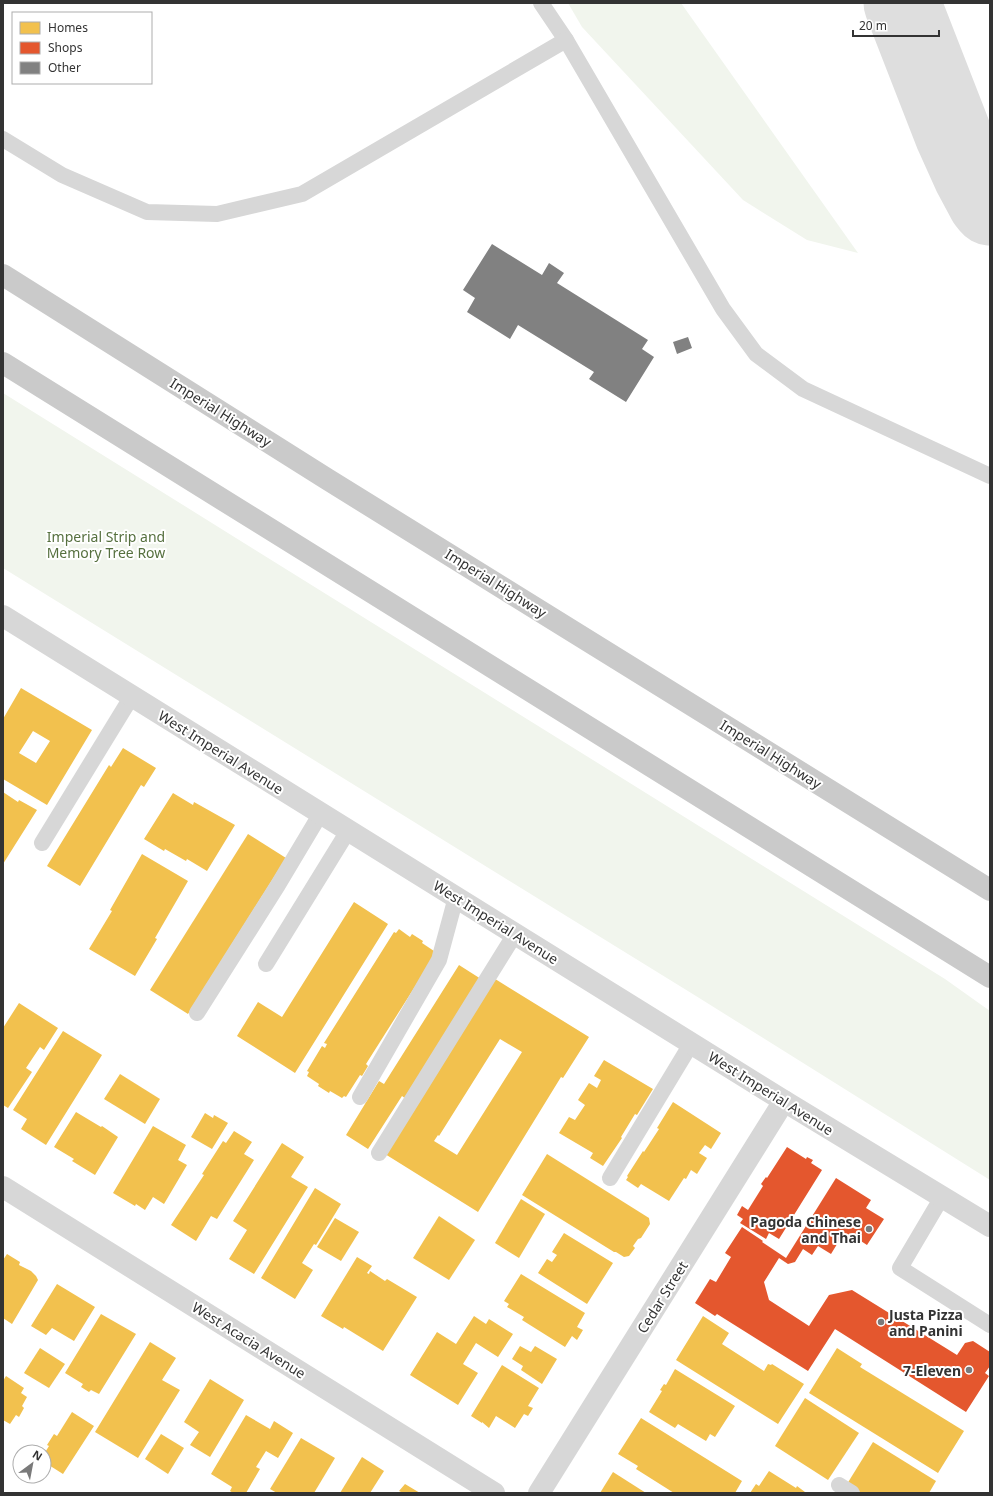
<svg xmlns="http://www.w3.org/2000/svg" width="993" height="1496" font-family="'Noto Sans',sans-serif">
<rect width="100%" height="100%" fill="#fff"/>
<g fill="#f1f5ed">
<polygon points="568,3 681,3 858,253 807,240 743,200 582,27"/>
<polygon points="3,393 945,979 990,1011 990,1180 696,996 3,568"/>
</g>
<g fill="#f2c14e" fill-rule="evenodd">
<path d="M21 688 92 730 47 805 3 779V719ZM33 731 50 741 36 763 19 753Z"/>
<polygon points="123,748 156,768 144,787 141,785 80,886 47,866 109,765 111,767"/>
<polygon points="3,792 18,802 19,800 37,810 3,864"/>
<polygon points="173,793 193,805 194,802 235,825 207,871 187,859 186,861 165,849 164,851 144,839"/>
<polygon points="248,834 286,858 188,1014 150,990"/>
<polygon points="142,854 188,881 155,938 157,939 135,976 89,949 112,911 110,910"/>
<polygon points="354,902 388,924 295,1073 237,1036 258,1002 282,1017"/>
<polygon points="399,929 410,937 412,934 423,941 422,943 434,951 435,955 366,1064 368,1066 362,1076 360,1075 346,1097 344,1096 342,1098 330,1091 329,1093 318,1086 319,1084 307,1076 309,1072 307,1071 322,1046 325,1048 327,1044 324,1043 394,932 396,933"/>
<polygon points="459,965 481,979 406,1099 402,1096 368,1149 346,1135 379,1081 384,1084"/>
<path d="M492 977 589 1037 563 1078 561 1077 478 1212 385 1154ZM500 1039 522 1052 457 1155 434 1141 438 1135 439 1136Z"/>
<polygon points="19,1003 58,1028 44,1050 40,1047 26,1068 32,1072 8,1108 3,1105 3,1028"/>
<polygon points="63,1031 102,1055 46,1145 21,1129 27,1119 13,1110"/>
<polygon points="604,1060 653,1089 637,1115 635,1114 621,1137 622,1138 603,1166 590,1158 593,1153 559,1133 569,1117 575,1120 585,1105 578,1100 589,1083 597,1088 601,1080 594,1076"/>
<polygon points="120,1074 160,1099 145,1124 104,1099"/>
<polygon points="673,1102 721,1133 711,1149 705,1145 699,1153 707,1158 697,1174 691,1170 686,1179 684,1178 669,1201 641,1184 638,1188 626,1180 628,1177 627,1176 643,1151 644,1152 659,1129 657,1128"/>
<polygon points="76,1112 101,1127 102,1126 118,1137 95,1175 72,1161 74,1159 54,1147"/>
<polygon points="205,1113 213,1118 214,1115 228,1123 212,1149 191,1137"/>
<polygon points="153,1126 186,1145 178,1160 187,1165 164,1204 153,1197 145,1210 136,1204 135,1206 113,1193"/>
<polygon points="234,1131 252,1142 244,1154 254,1160 217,1219 211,1216 196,1241 171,1225 204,1175 202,1174 223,1141 226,1143"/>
<polygon points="282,1143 304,1157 291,1177 308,1187 254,1274 229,1259 247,1230 233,1221"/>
<polygon points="547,1154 649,1218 650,1224 641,1238 638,1239 633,1246 635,1248 629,1256 624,1257 616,1252 614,1252 522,1195"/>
<polygon points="315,1188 341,1204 316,1245 314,1244 302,1263 313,1270 295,1299 261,1278"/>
<polygon points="521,1199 545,1214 519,1258 495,1243"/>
<polygon points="439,1216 475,1240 449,1280 413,1258"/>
<polygon points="335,1218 359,1232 341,1261 317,1247"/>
<polygon points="564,1233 613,1263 587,1304 538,1273 547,1259 552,1262 557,1255 552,1252"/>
<polygon points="7,1254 20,1262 19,1265 31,1271 36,1276 38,1280 12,1324 3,1318 3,1260"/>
<polygon points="357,1257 372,1266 367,1273 369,1274 370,1271 385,1281 387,1279 417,1297 383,1351 344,1327 343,1329 321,1316"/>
<polygon points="521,1274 585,1313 577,1327 583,1330 577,1340 572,1336 565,1347 522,1320 524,1317 507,1307 509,1304 504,1301"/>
<polygon points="57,1284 95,1307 74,1341 52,1328 46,1335 31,1326"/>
<polygon points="101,1314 136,1334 99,1394 91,1390 89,1392 81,1387 83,1384 65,1373"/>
<polygon points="474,1316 486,1324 489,1319 513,1334 498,1357 476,1343 463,1364 478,1373 458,1405 410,1375 437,1332 456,1344"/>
<polygon points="703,1316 729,1333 722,1344 764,1371 768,1364 771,1365 772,1364 804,1384 778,1424 676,1360"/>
<polygon points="150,1342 176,1358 162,1380 180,1390 138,1458 95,1432"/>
<polygon points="520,1346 531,1352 535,1346 557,1359 542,1384 521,1370 523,1366 512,1359"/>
<polygon points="40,1348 65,1364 49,1388 24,1373"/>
<polygon points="837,1348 862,1364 860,1367 964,1431 938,1473 809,1393"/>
<polygon points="502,1365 539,1388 528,1406 533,1408 528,1416 524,1414 515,1428 496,1416 489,1428 482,1422 482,1423 471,1416"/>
<polygon points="675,1369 735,1406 715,1437 710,1434 706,1441 678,1424 675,1428 649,1412 662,1391 660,1390 664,1384 666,1385"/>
<polygon points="6,1376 24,1388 21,1393 27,1397 22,1406 24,1408 19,1417 16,1415 10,1424 3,1420 3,1381"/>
<polygon points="210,1379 244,1400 210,1457 190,1445 199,1432 184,1422"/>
<polygon points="805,1398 859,1433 828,1480 775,1446"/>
<polygon points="72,1412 94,1426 63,1474 44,1462 44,1454 49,1446 47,1445 54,1434 57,1436"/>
<polygon points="246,1415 270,1429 274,1421 293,1433 278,1458 266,1451 256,1467 260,1469 246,1493 233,1493 230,1491 232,1487 211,1474"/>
<polygon points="641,1418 742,1481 735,1493 674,1493 636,1469 638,1466 618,1454"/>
<polygon points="161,1434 184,1448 168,1474 145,1459"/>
<polygon points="301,1438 335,1458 314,1493 277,1493 270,1489"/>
<polygon points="873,1442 936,1481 929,1493 861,1493 847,1484"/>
<polygon points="362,1457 384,1471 370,1493 340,1493"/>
<polygon points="769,1471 796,1488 797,1486 805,1492 804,1493 750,1493 756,1484 759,1486"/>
<polygon points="613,1472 646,1493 600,1493"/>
<polygon points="405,1484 420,1493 400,1493 401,1492 399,1491"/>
</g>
<g fill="#e4572e">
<polygon points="787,1147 806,1159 807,1157 813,1160 811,1163 822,1170 779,1239 769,1233 766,1239 740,1223 743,1219 737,1215 742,1206 748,1210 763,1186 761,1184 766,1177 767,1178"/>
<polygon points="836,1178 871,1200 866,1208 884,1219 867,1245 850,1234 847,1239 842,1236 831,1254 818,1246 812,1255 803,1249 795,1262 788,1264 779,1258 764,1282 769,1300 809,1326 829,1295 852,1290 957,1355 965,1343 973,1341 990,1352 990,1366 985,1373 989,1376 966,1412 835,1329 808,1371 717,1314 715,1316 695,1303 710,1279 716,1282 731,1257 725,1253 742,1227 763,1241 762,1242 786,1258"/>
</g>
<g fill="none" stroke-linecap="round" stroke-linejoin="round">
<polyline stroke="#dedede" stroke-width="77" points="902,3 953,134 971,174 986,202 990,207"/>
</g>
<g fill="#818181">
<polygon points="492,244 542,275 549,263 564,273 557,283 648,340 642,349 654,357 626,402 589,379 594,372 518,325 510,339 467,312 475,298 463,290"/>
<polygon points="688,337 692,348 677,354 673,342"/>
</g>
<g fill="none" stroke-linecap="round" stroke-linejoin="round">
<g stroke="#d7d7d7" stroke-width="16">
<polyline points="541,3 566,40 723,309 756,354 803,389 990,476"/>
<polyline points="3,139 62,175 147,212 217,214 302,194 566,40"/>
<polyline points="42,843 132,696"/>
<polyline points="266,964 348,831"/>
<polyline points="197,1013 278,885 321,813"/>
<polyline points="360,1097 439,960 456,897"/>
<polyline points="379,1153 515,934"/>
<polyline points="610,1178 691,1044"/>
<polyline points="942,1197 900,1268 990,1325"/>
<polyline points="839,1485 852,1493"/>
</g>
<g stroke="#d7d7d7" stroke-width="22">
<polyline points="3,1187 494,1493"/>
<polyline points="539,1493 784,1101"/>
</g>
<polyline stroke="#d7d7d7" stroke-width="22" points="3,616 784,1101 990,1226"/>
<g stroke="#cacaca" stroke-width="22">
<polyline points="3,275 327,479 990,890"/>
<polyline points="3,363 990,977"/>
</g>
</g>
<g fill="#7a7a7a" stroke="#fff" stroke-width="1.5">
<circle cx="869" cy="1229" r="4"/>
<circle cx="881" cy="1322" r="4"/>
<circle cx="969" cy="1370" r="4"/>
</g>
<g text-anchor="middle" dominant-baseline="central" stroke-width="4" stroke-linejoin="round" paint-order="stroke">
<g font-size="14" fill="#333" stroke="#fff">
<text transform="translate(221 412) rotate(32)">Imperial Highway</text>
<text transform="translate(496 583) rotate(32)">Imperial Highway</text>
<text transform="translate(221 752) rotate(32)">West Imperial Avenue</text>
<text transform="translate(771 754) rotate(32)">Imperial Highway</text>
<text transform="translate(496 922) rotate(32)">West Imperial Avenue</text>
<text transform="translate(771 1093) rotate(32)">West Imperial Avenue</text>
<text transform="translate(662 1297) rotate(-58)">Cedar Street</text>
<text transform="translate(249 1340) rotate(32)">West Acacia Avenue</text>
</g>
<g font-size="14" fill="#56703f" stroke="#fff">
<text x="106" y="536">Imperial Strip and<tspan x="106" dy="16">Memory Tree Row</tspan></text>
</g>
<g font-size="14" font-weight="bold" fill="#333" stroke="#fff" text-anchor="end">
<text x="861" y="1221">Pagoda Chinese<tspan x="861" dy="16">and Thai</tspan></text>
<text x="889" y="1314" text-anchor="start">Justa Pizza<tspan x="889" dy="16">and Panini</tspan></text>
<text x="961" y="1370">7-Eleven</text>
</g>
</g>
<rect width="993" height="1496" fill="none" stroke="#333333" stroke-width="8"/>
<rect x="12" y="12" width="140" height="72" fill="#ffffff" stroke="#adadad"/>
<rect x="20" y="22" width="20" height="12" fill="#f2c14e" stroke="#adadad"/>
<text x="48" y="32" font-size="12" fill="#333333">Homes</text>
<rect x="20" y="42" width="20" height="12" fill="#e4572e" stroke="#adadad"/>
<text x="48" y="52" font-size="12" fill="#333333">Shops</text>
<rect x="20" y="62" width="20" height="12" fill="#818181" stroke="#adadad"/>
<text x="48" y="72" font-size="12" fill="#333333">Other</text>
<g transform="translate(32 1464) rotate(32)"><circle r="19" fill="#ffffff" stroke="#adadad"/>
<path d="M0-3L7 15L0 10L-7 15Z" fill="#7a7a7a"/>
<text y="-6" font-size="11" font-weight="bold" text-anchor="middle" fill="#333333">N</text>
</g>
<path d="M853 30v6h86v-6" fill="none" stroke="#333333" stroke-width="2"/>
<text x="859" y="30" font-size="12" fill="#333333" stroke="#ffffff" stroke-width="3" paint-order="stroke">20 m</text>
</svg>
